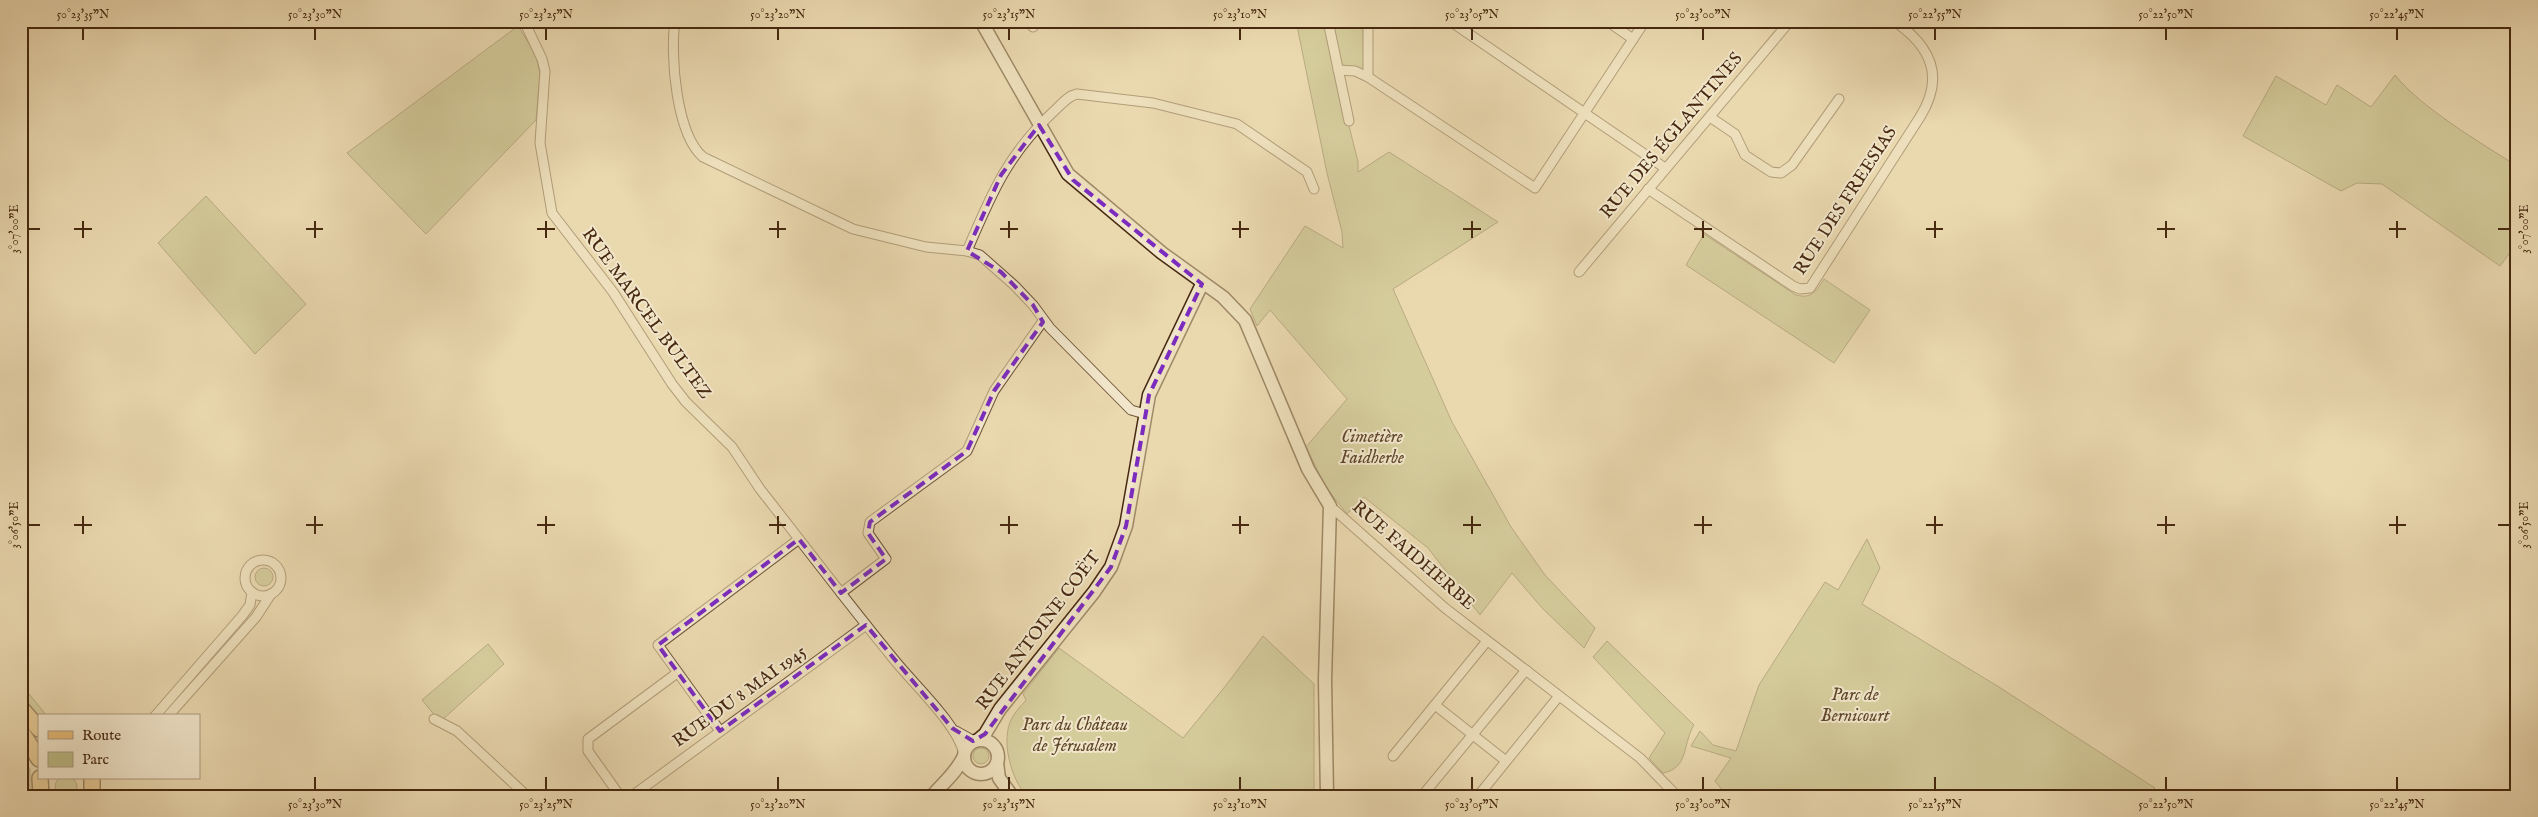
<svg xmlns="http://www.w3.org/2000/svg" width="2538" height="817" font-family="'IM FELL English',serif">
<rect width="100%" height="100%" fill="#ead8af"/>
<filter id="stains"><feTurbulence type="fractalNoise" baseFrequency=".004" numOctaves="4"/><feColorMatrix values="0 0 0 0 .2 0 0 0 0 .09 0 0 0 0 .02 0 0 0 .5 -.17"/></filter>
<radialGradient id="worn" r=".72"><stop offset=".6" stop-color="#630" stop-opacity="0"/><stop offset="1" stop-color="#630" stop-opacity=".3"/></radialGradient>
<g fill="#bdbc86" stroke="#82724b">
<polygon points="1296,21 1323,21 1358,162 1358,172 1389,152 1498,222 1393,289 1452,422 1511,527 1545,575 1595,628 1584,648 1543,609 1512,573 1480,615 1428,548 1364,497 1347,514 1325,486 1306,447 1347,399 1270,310 1257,326 1250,309 1305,226 1343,248 1342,232 1327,173"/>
<polygon points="1331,21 1363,21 1364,71 1341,66"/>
<polygon points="518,26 536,55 540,74 536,120 426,234 347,153"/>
<path d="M2395 75C2420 107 2481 143 2517 166V243L2500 266 2382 184 2357 183 2341 191 2243 136 2276 76 2326 105 2337 85 2371 107Z"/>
<polygon points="206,196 306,304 255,354 158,243"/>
<path d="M1704 234 1796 295C1811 299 1816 292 1824 279L1870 310 1834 363 1686 265Z"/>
<polygon points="1867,539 1880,568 1862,604 1999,687 2155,788 2152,796 1727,796 1715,781 1731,758 1691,746 1700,731 1713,745 1736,751 1759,685 1825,582 1838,590"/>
<circle cx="264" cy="577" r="9"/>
<path d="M1263 636 1314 684V796H1027C1011 780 1000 739 1012 718 1015 712 1021 706 1026 700L1023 694 1059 648 1183 738 1227 684Z"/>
<path d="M1607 641 1694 725C1682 745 1689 768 1663 773L1649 758 1665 733 1593 657Z"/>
<polygon points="488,644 504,664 442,720 436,717 422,700"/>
<polygon points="21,684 47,716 39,716 21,695"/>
<circle cx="981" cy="756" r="8"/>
<polygon points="21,753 30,769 30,796 21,796"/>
<circle cx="66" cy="787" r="11"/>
</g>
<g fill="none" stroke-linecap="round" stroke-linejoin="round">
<defs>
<g id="street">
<path d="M524 21 542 59 545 71 540 143 552 213 613 292 672 384 686 402 732 447 760 489C804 545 847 602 892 657 913 684 957 723 964 754"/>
<path d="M675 21C670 55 676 134 703 157L853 229 926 247 967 251 980 255 1015 286 1033 305 1050 328 1131 410 1145 414"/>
<polyline points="1328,21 1349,121"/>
<polyline points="1368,21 1368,77"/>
<polyline points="1450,21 1665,168"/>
<polyline points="1607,21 1633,39"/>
<polyline points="1033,27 1038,21"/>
<polyline points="1338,70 1355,71 1368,77 1535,188 1645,21"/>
<polyline points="1710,117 1735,134 1745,155 1771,172 1781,173 1792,165 1839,99"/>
<path d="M1648 189 1793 286 1800 289 1810 288 1920 117C1945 77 1931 46 1894 21"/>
<path d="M967 251C991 195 1007 155 1053 112 1060 106 1067 96 1077 94L1153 103 1237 124 1307 172 1314 189"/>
<polyline points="1579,272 1790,21"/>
<polyline points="1330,506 1445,608 1640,758 1677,796"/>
<circle cx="263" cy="578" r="18"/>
<polyline points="841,593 886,559 868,533 870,522 967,451 994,391 1043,321"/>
<polyline points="1435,705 1506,761"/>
<polyline points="155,716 242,616 250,605 252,592"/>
<polyline points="168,716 256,617 271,594"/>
<polyline points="434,719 457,731 527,796"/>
<polyline points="720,731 658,645 799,539"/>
<polyline points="956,731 974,741"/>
<polyline points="1393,756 1487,641"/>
<polyline points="620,796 588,751 588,739 677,673"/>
<polyline points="632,796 866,625"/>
<polyline points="1422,796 1526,670"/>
<polyline points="1478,796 1559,696"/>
</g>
<g id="secondary">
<polyline points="981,21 1068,174 1162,253 1223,297 1245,320 1308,469 1330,506 1325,680 1327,796"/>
<circle cx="981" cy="757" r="17"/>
<polyline points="978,740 985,734 1000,709 1094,592 1111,567 1126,526 1149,395 1202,284"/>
<polyline points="997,763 999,778 1012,796"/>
<path d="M932 796C943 783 957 772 964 756"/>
</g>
<g id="primary">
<polyline points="21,708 39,729"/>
<polyline points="21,731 39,759"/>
<polyline points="40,778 41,796"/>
<polyline points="92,796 92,778"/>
</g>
</defs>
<use href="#street" stroke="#705538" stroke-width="11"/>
<use href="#secondary" stroke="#472910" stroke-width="15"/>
<use href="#primary" stroke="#472910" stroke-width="18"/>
<use href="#street" stroke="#f1e6cb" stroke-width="9"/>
<use href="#secondary" stroke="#f1e6cb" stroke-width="12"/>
<use href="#primary" stroke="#e5bc78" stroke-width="15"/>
</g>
<path d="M0 0H2538V817H0ZM1039 125 1073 180 1202 284 1149 395 1126 526 1111 567 985 734 973 741 952 728 866 625 720 731 658 645 799 539 841 593 886 559 868 533 870 522 967 451 994 391 1043 322 1033 305 1001 272 967 251 1001 175Z" fill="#ead8af" fill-opacity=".55" fill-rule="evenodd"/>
<path fill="none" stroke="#7b2cbf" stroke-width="4" stroke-dasharray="10 6" stroke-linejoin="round" d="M1039 125 1073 180 1202 284 1149 395 1126 526 1111 567 985 734 973 741 952 728 866 625 720 731 658 645 799 539 841 593 886 559 868 533 870 522 967 451 994 391 1043 322 1033 305 1001 272 967 251 1001 175Z"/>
<path fill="none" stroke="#472910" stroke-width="2" d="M83 28V40M315 28V40M546 28V40M778 28V40M1009 28V40M1240 28V40M1472 28V40M1703 28V40M1935 28V40M2166 28V40M2397 28V40M83 221V238M315 221V238M546 221V238M778 221V238M1009 221V238M1240 221V238M1472 221V238M1703 221V238M1935 221V238M2166 221V238M2397 221V238M28 229H40M74 229H92M306 229H323M537 229H555M769 229H786M1000 229H1018M1232 229H1249M1463 229H1481M1694 229H1712M1926 229H1943M2157 229H2175M2389 229H2406M2498 229H2510M83 516V534M315 516V534M546 516V534M778 516V534M1009 516V534M1240 516V534M1472 516V534M1703 516V534M1935 516V534M2166 516V534M2397 516V534M28 525H40M74 525H92M306 525H323M537 525H555M769 525H786M1000 525H1018M1232 525H1249M1463 525H1481M1694 525H1712M1926 525H1943M2157 525H2175M2389 525H2406M2498 525H2510M315 777V790M546 777V790M778 777V790M1009 777V790M1240 777V790M1472 777V790M1703 777V790M1935 777V790M2166 777V790M2397 777V790"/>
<g text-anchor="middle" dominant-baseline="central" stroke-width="4" stroke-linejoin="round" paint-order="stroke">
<g font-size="18" fill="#472910" stroke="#f1e6cb">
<text transform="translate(1672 136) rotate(-50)">RUE DES ÉGLANTINES</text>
<text transform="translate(1846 201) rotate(-57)">RUE DES FREESIAS</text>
<text transform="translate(646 314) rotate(54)">RUE MARCEL BULTEZ</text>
<text transform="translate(1413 556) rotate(41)">RUE FAIDHERBE</text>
<text transform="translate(1039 631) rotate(-53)">RUE ANTOINE COËT</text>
<text transform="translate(740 697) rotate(-36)">RUE DU 8 MAI 1945</text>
</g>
<g font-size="18" font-style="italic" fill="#5f4628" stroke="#f1e6cb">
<text x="1372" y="437">Cimetière<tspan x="1372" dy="21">Faidherbe</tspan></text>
<text x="1855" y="695">Parc de<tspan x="1855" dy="21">Bernicourt</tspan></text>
<text x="1075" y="725">Parc du Château<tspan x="1075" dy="21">de Jérusalem</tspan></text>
</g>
</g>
<rect width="2538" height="817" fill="none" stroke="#ead8af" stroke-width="55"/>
<rect x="38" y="714" width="162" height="65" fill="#f1e6cb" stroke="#ad9a80"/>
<rect x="48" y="731" width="25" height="8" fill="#e5bc78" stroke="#ad9a80"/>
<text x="82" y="740" font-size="15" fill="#472910">Route</text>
<rect x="48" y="752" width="25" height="15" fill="#bdbc86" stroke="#ad9a80"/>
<text x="82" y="764" font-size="15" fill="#472910">Parc</text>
<rect x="28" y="28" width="2482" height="762" fill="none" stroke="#472910" stroke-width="2"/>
<g font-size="12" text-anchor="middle" fill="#472910">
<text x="83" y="18">50°23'35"N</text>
<text x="315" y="18">50°23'30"N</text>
<text x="546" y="18">50°23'25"N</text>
<text x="778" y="18">50°23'20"N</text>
<text x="1009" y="18">50°23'15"N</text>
<text x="1240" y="18">50°23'10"N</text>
<text x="1472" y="18">50°23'05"N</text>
<text x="1703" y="18">50°23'00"N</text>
<text x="1935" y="18">50°22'55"N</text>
<text x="2166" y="18">50°22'50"N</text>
<text x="2397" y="18">50°22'45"N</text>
<text transform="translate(2524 229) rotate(-90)" y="4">3°07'00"E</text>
<text transform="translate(14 229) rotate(-90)" y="4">3°07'00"E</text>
<text transform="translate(2524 525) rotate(-90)" y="4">3°06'50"E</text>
<text transform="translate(14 525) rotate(-90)" y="4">3°06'50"E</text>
<text x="315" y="808">50°23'30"N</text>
<text x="546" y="808">50°23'25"N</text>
<text x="778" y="808">50°23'20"N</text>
<text x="1009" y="808">50°23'15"N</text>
<text x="1240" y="808">50°23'10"N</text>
<text x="1472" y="808">50°23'05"N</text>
<text x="1703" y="808">50°23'00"N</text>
<text x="1935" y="808">50°22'55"N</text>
<text x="2166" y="808">50°22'50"N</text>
<text x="2397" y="808">50°22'45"N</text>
</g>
<rect width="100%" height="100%" filter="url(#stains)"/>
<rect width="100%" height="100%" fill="url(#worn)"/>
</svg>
